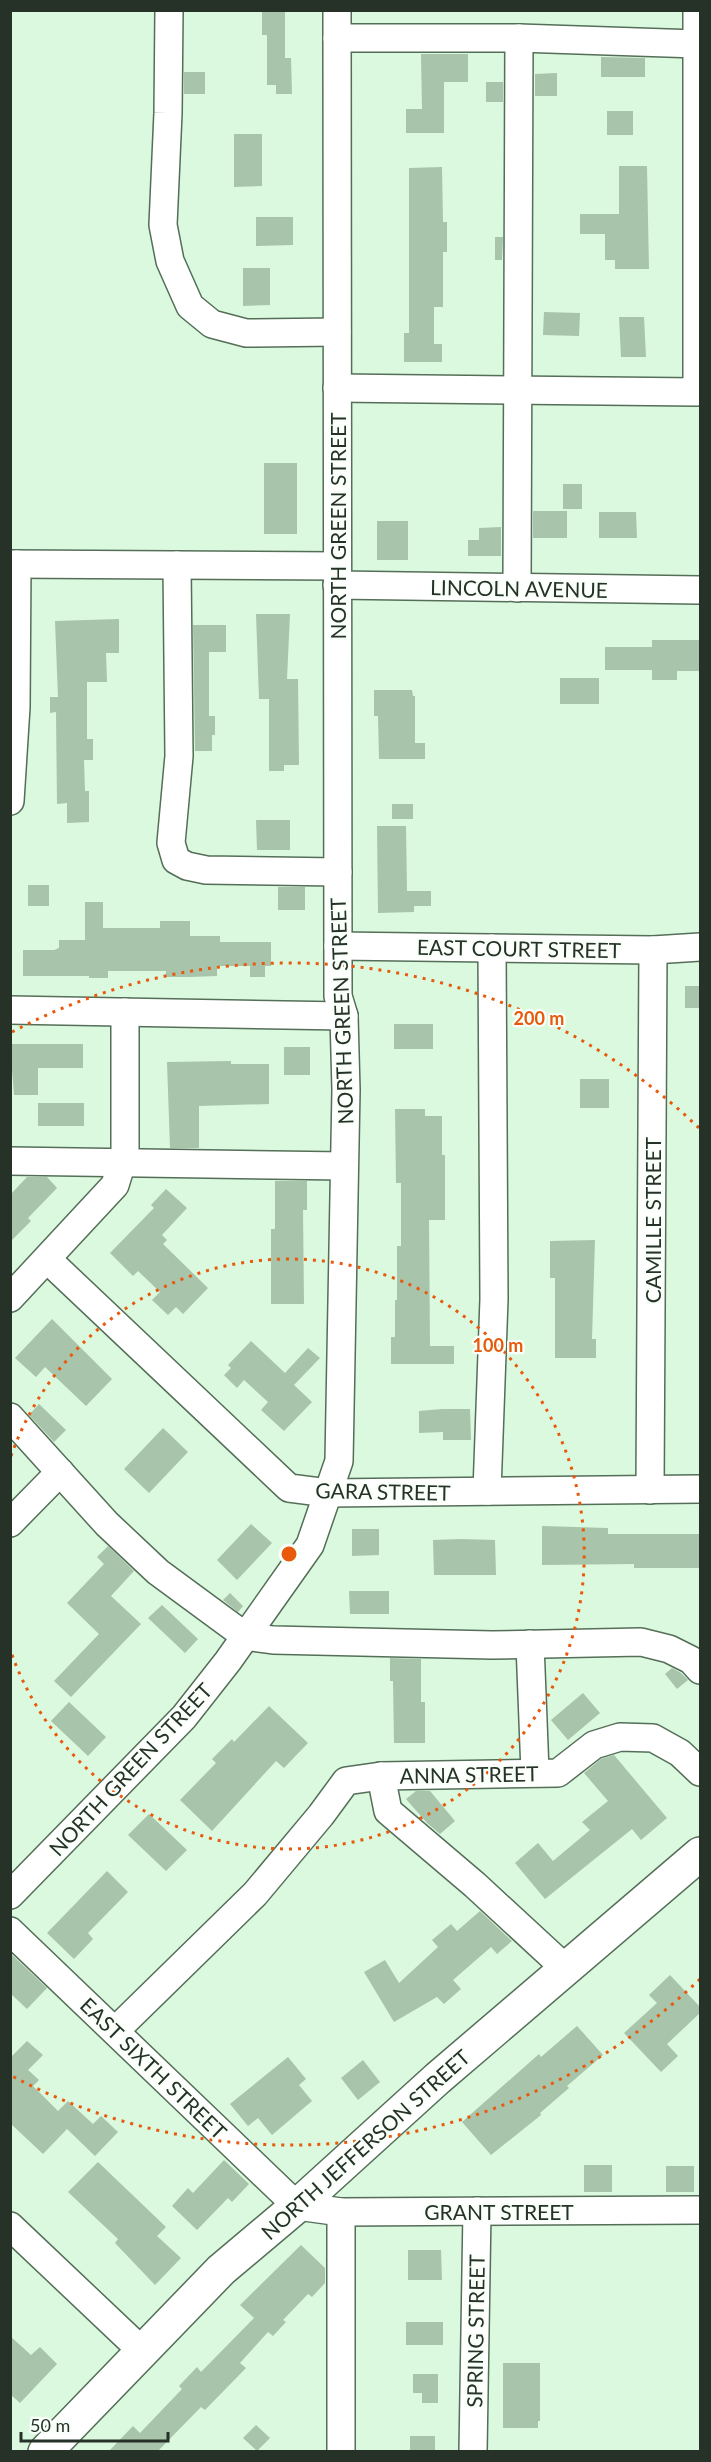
<svg xmlns="http://www.w3.org/2000/svg" width="711" height="2462" font-family="Lato,sans-serif">
<rect width="100%" height="100%" fill="#dbf9df"/>
<g fill="#a8c4ab">
<polygon points="262,10 285,10 285,58 291,58 292,94 276,94 276,85 267,85 267,35 262,35"/>
<polygon points="421,54 468,54 468,82 444,82 444,133 406,133 406,109 422,109"/>
<polygon points="601,57 645,58 645,77 601,77"/>
<rect x="184" y="72" width="21" height="22"/>
<polygon points="557,73 557,96 535,96 535,74"/>
<rect x="486" y="82" width="17" height="20"/>
<rect x="607" y="111" width="26" height="24"/>
<polygon points="234,134 262,134 262,186 234,187"/>
<polygon points="619,166 647,166 649,269 615,269 615,260 605,260 605,234 580,234 580,214 619,214"/>
<polygon points="442,167 443,222 447,222 447,252 443,252 443,307 434,307 434,344 442,344 442,362 404,362 404,333 409,333 409,168"/>
<polygon points="256,217 293,217 293,245 256,246"/>
<polygon points="495,237 503,237 502,260 495,260"/>
<polygon points="243,268 270,268 270,305 243,306"/>
<polygon points="544,312 580,313 579,336 543,335"/>
<polygon points="619,317 644,317 646,357 621,357"/>
<rect x="264" y="463" width="33" height="71"/>
<rect x="563" y="484" width="19" height="25"/>
<rect x="533" y="511" width="34" height="27"/>
<polygon points="599,512 636,512 637,538 599,538"/>
<rect x="377" y="521" width="31" height="39"/>
<polygon points="501,527 501,556 468,556 468,540 479,540 479,528"/>
<polygon points="256,614 290,614 287,679 298,679 299,765 284,765 284,771 269,771 269,699 259,699"/>
<polygon points="119,619 119,653 106,653 107,682 87,682 87,739 93,739 93,760 84,760 85,791 89,791 89,822 67,823 67,803 57,804 56,712 50,713 50,697 58,697 55,621"/>
<polygon points="193,625 226,625 226,652 209,652 209,716 215,716 215,735 212,735 212,751 195,751"/>
<polygon points="652,640 700,640 700,671 677,671 677,680 652,680 652,670 605,670 605,647 652,647"/>
<rect x="560" y="678" width="39" height="26"/>
<polygon points="374,690 412,690 413,696 415,696 415,743 425,743 425,759 379,759 378,716 374,716"/>
<rect x="392" y="804" width="21" height="15"/>
<polygon points="256,820 290,820 290,850 257,850"/>
<polygon points="377,826 406,826 407,891 431,891 431,906 414,906 414,912 378,913"/>
<rect x="28" y="885" width="21" height="21"/>
<rect x="278" y="887" width="27" height="23"/>
<polygon points="85,902 103,902 103,928 160,928 160,921 190,921 190,936 220,936 220,942 271,942 271,966 265,966 265,977 250,977 250,966 217,966 217,976 190,977 166,977 166,971 108,971 108,978 89,978 89,976 23,976 23,950 54,950 59,948 59,940 85,940"/>
<rect x="685" y="986" width="15" height="22"/>
<rect x="394" y="1024" width="39" height="25"/>
<polygon points="10,1044 83,1044 83,1068 38,1068 38,1095 14,1095"/>
<rect x="284" y="1047" width="26" height="28"/>
<polygon points="231,1061 231,1064 269,1064 269,1104 199,1106 199,1148 170,1148 167,1062"/>
<rect x="580" y="1079" width="29" height="29"/>
<rect x="38" y="1103" width="46" height="23"/>
<polygon points="395,1109 425,1109 425,1116 442,1116 442,1155 445,1155 445,1220 429,1220 430,1346 454,1346 454,1364 391,1364 391,1337 395,1337 395,1300 397,1300 397,1246 401,1246 401,1183 396,1183"/>
<polygon points="27,1177 47,1177 57,1188 28,1218 31,1221 10,1242 10,1195"/>
<polygon points="275,1181 307,1181 307,1210 303,1210 304,1304 271,1304 271,1229 275,1229"/>
<polygon points="166,1189 187,1208 162,1235 167,1240 163,1244 208,1288 183,1314 176,1307 168,1315 152,1300 160,1292 138,1271 133,1276 110,1253 154,1208 151,1205"/>
<polygon points="595,1240 592,1339 596,1339 596,1358 555,1358 555,1278 550,1278 550,1241"/>
<polygon points="52,1319 112,1379 86,1406 45,1367 36,1377 15,1358"/>
<polygon points="251,1341 285,1373 308,1348 320,1358 294,1385 312,1402 284,1431 261,1410 268,1402 244,1380 237,1388 224,1375 231,1368 228,1365"/>
<polygon points="39,1404 66,1430 54,1442 29,1415"/>
<polygon points="442,1409 470,1409 471,1440 443,1440 443,1432 419,1433 419,1411"/>
<polygon points="163,1428 188,1452 149,1493 124,1469"/>
<polygon points="251,1524 272,1543 237,1580 217,1560"/>
<polygon points="542,1526 608,1528 608,1534 700,1534 700,1568 634,1568 634,1564 542,1565"/>
<polygon points="352,1529 379,1529 379,1555 352,1556"/>
<polygon points="461,1539 495,1540 496,1575 434,1575 433,1540"/>
<polygon points="108,1546 134,1571 111,1596 141,1624 71,1697 54,1681 99,1634 67,1603 104,1564 97,1557"/>
<polygon points="349,1591 389,1591 389,1614 350,1614"/>
<polygon points="230,1593 243,1606 238,1612 223,1600"/>
<polygon points="162,1605 198,1639 185,1653 148,1618"/>
<polygon points="390,1658 421,1659 421,1702 425,1702 425,1743 394,1743 393,1681 390,1681"/>
<polygon points="672,1668 681,1673 688,1680 677,1689 665,1674"/>
<polygon points="583,1693 600,1713 568,1740 551,1720"/>
<polygon points="69,1702 106,1737 88,1756 51,1721"/>
<polygon points="269,1706 308,1743 284,1768 276,1761 212,1831 180,1800 216,1763 212,1759 232,1739 234,1742"/>
<polygon points="614,1755 667,1818 641,1840 632,1829 545,1899 515,1863 538,1843 553,1861 590,1830 582,1822 608,1801 584,1773 601,1759"/>
<polygon points="416,1791 430,1791 455,1821 440,1834 427,1823 406,1799"/>
<polygon points="149,1814 187,1850 166,1871 128,1835"/>
<polygon points="107,1871 128,1892 88,1933 93,1939 74,1959 47,1933"/>
<polygon points="480,1911 512,1941 497,1954 491,1947 453,1980 461,1989 444,2004 437,1997 394,2022 364,1972 385,1960 399,1983 438,1947 432,1940 451,1924 457,1931"/>
<polygon points="10,1953 47,1988 27,2009 10,1993"/>
<polygon points="670,1975 700,2007 700,2013 667,2044 678,2056 661,2072 624,2033 657,2003 649,1995"/>
<polygon points="577,2026 603,2055 567,2086 569,2088 540,2113 541,2115 491,2155 462,2122 539,2054 541,2057"/>
<polygon points="27,2041 43,2055 28,2070 39,2080 33,2086 58,2111 68,2101 93,2124 101,2116 118,2132 95,2156 67,2129 43,2154 10,2123 10,2058"/>
<polygon points="288,2057 306,2079 299,2085 312,2101 272,2135 258,2118 248,2126 230,2104"/>
<polygon points="363,2060 380,2082 358,2100 341,2078"/>
<polygon points="224,2160 249,2184 232,2202 228,2198 197,2230 172,2206 188,2188 193,2193"/>
<polygon points="98,2162 166,2227 157,2236 181,2258 155,2285 115,2243 118,2239 68,2192"/>
<rect x="584" y="2165" width="28" height="27"/>
<rect x="666" y="2166" width="28" height="26"/>
<polygon points="301,2245 325,2268 325,2283 312,2297 308,2294 283,2320 286,2322 273,2336 268,2332 240,2363 246,2368 205,2410 201,2407 158,2451 109,2451 133,2426 140,2433 182,2389 179,2386 197,2367 201,2372 254,2318 240,2305"/>
<polygon points="408,2250 441,2250 442,2280 408,2280"/>
<rect x="406" y="2322" width="37" height="23"/>
<polygon points="10,2336 31,2355 40,2347 57,2364 20,2403 10,2394"/>
<polygon points="503,2363 540,2363 540,2421 538,2421 538,2428 503,2428"/>
<polygon points="413,2374 438,2374 438,2403 422,2403 422,2393 413,2393"/>
<polygon points="256,2425 270,2438 257,2451 243,2438"/>
<rect x="410" y="2436" width="25" height="15"/>
</g>
<g fill="none" stroke-linecap="round" stroke-linejoin="round">
<defs>
<g id="minor">
<polyline points="169,10 168,113 163,225 170,261 190,306 212,324 246,333 337,332"/>
<polyline points="337,38 519,38 697,44"/>
<polyline points="337,388 697,392 697,10"/>
<polyline points="10,564 337,566"/>
<polyline points="177,565 179,756 171,843 176,860 187,866 206,870 338,872"/>
<polyline points="337,585 700,590"/>
<polyline points="517,588 519,38"/>
<polyline points="10,801 16,707 17,564"/>
<polyline points="338,946 653,950 700,947"/>
<polyline points="10,1010 344,1016"/>
<polyline points="10,1161 344,1166"/>
<polyline points="48,1260 289,1488 328,1493 700,1489"/>
<polyline points="10,1298 115,1185 125,1152 125,1012"/>
<polyline points="10,1417 107,1524 158,1572 245,1636 273,1640 492,1645 641,1642 669,1649 691,1660 700,1670"/>
<polyline points="650,1490 653,950"/>
<polyline points="487,1491 494,1299 492,948"/>
<polyline points="10,1523 60,1472"/>
<polyline points="530,1644 535,1772"/>
<polyline points="381,1776 388,1811 475,1885 566,1969"/>
<polyline points="10,1895 184,1717 228,1661 310,1545 339,1461 346,1090 344,1016 338,996 337,10"/>
<polyline points="10,1931 297,2206 341,2212 700,2210"/>
<polyline points="115,2031 255,1894 321,1815 346,1781 381,1776 558,1773 594,1745 620,1737 653,1738 680,1753 700,1772"/>
<polyline points="10,2226 142,2351"/>
<polyline points="341,2452 341,2212"/>
<polyline points="473,2452 477,2211"/>
</g>
<polyline id="major" points="45,2452 221,2270 297,2206 438,2078 700,1854"/>
</defs>
<use href="#minor" stroke="#546e57" stroke-width="30"/>
<use href="#major" stroke="#546e57" stroke-width="36"/>
<use href="#minor" stroke="#fff" stroke-width="27"/>
<use href="#major" stroke="#fff" stroke-width="33"/>
</g>
<g fill="none" stroke="#e8590c" stroke-width="3" stroke-dasharray="3 6">
<path d="M11 1456A295 295 0 1 1 11 1652"/>
<path d="M700 1979A591 591 0 0 1 12 2076M12 1032A591 591 0 0 1 700 1129"/>
</g>
<g text-anchor="middle" dominant-baseline="central" stroke-width="4.5" stroke-linejoin="round" paint-order="stroke">
<g font-size="21" fill="#263228" stroke="#f9fff9">
<text transform="translate(337 526) rotate(-90)">NORTH GREEN STREET</text>
<text transform="translate(519 588) rotate(1)">LINCOLN AVENUE</text>
<text transform="translate(519 948) rotate(1)">EAST COURT STREET</text>
<text transform="translate(341 1011) rotate(-92)">NORTH GREEN STREET</text>
<text transform="translate(652 1220) rotate(-90)">CAMILLE STREET</text>
<text transform="translate(383 1491) rotate(1)">GARA STREET</text>
<text transform="translate(130 1769) rotate(-47)">NORTH GREEN STREET</text>
<text transform="translate(469 1774) rotate(-1)">ANNA STREET</text>
<text transform="translate(154 2068) rotate(44)">EAST SIXTH STREET</text>
<text transform="translate(365 2144) rotate(-42)">NORTH JEFFERSON STREET</text>
<text x="499" y="2211">GRANT STREET</text>
<text transform="translate(475 2331) rotate(-89)">SPRING STREET</text>
</g>
</g>
<circle cx="289" cy="1554" r="9" fill="#e8590c" stroke="#f9fff9" stroke-width="3"/>
<g font-size="18" text-anchor="middle" font-weight="bold" fill="#e8590c" stroke="#f9fff9" stroke-width="4.5" stroke-linejoin="round" paint-order="stroke">
<text x="539" y="1025">200 m</text>
<text x="498" y="1352">100 m</text>
</g>
<rect width="711" height="2462" fill="none" stroke="#263228" stroke-width="24"/>
<path d="M21 2432v9h147v-9" fill="none" stroke="#263228" stroke-width="3"/>
<text x="30" y="2432" font-size="18" fill="#263228" stroke="#f9fff9" stroke-width="4.5" paint-order="stroke">50 m</text>
</svg>
